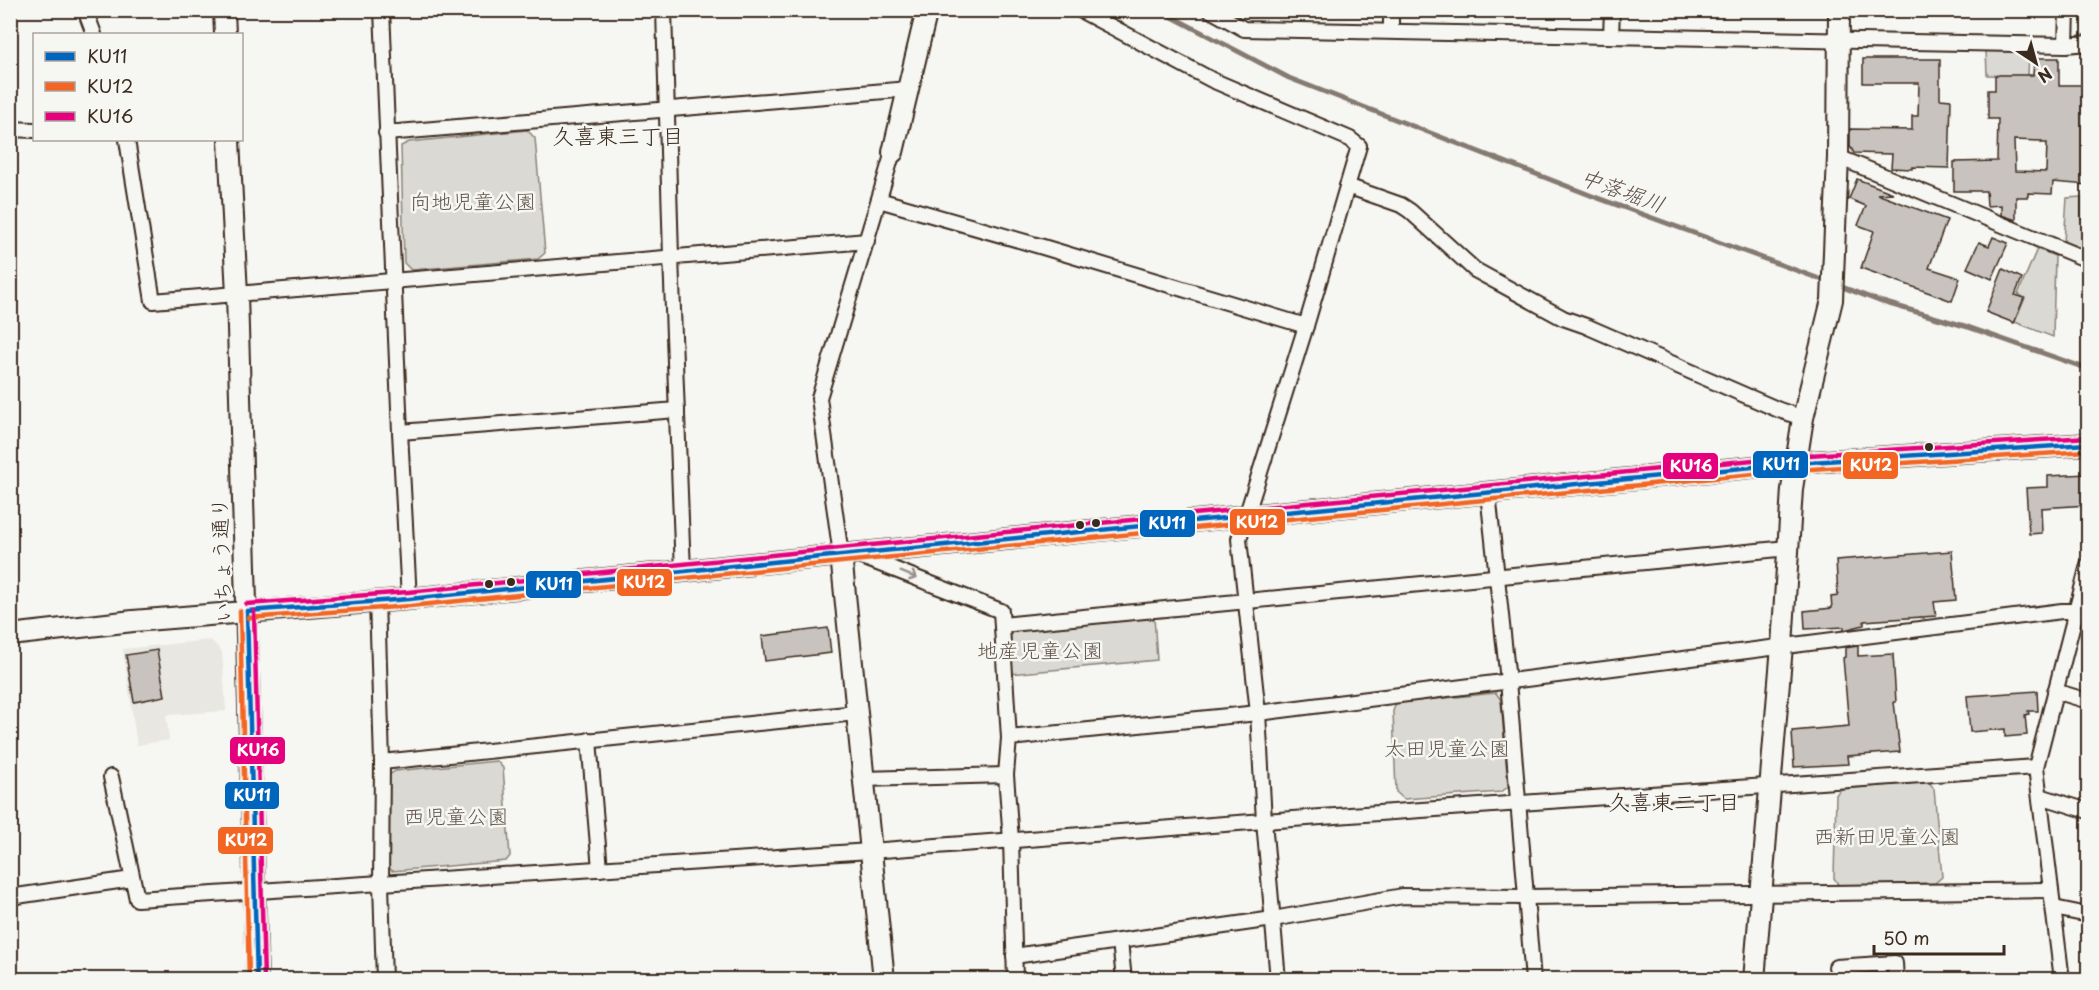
<svg xmlns="http://www.w3.org/2000/svg" width="2099" height="990" font-family="'Playpen Sans','Klee One',sans-serif">
<rect width="100%" height="100%" fill="#f6f6f2"/>
<filter id="ink" filterUnits="userSpaceOnUse"><feTurbulence type="fractalNoise" baseFrequency=".0167" numOctaves="2"/><feDisplacementMap in="SourceGraphic" scale="12" xChannelSelector="R" yChannelSelector="G"/><feConvolveMatrix kernelMatrix="1 2 1 2 8 2 1 2 1" color-interpolation-filters="sRGB"/></filter>
<g filter="url(#ink)">
<polygon fill="#e8e7e2" points="211,640 222,652 226,711 166,715 169,740 137,745 123,649"/>
<g fill="#dad9d3" stroke="#8a8278" stroke-width="1.5">
<polygon points="1986,49 2029,51 2028,76 1987,75"/>
<polygon points="527,130 535,138 545,253 538,259 411,270 404,263 401,146 409,142"/>
<polygon points="2081,197 2081,219 2083,219 2083,249 2064,242 2067,198"/>
<polygon points="2037,249 2055,256 2053,337 2015,322 2025,298 2018,294"/>
<polygon points="1154,617 1157,660 1010,674 1009,634 1018,630"/>
<polygon points="1496,693 1501,700 1508,787 1501,792 1404,799 1396,792 1393,711 1396,703"/>
<polygon points="497,761 503,768 510,856 506,861 392,871 388,866 388,776 395,771"/>
<polygon points="1929,782 1934,789 1942,877 1935,883 1839,886 1834,878 1836,795 1840,789"/>
</g>
<g fill="none" stroke-linecap="round" stroke-linejoin="round">
<g stroke="#857a71" stroke-width="5">
<polyline points="1159,10 1289,78 1595,197 1828,282"/>
<polyline points="1837,285 1879,301 1968,327 2088,369"/>
</g>
</g>
<g fill="#c8c3be" stroke="#3b2a1e" stroke-width="1.5" fill-rule="evenodd">
<path d="M2034 58H2059V85H2088V185L2053 182 2052 194 2028 193V197H2016V220L2001 215V205L1987 206 1986 191H1954V162L1997 161 1998 119H1988V90H1995V75H2033ZM2014 140 2042 141 2041 143H2047L2046 172 2015 171Z"/>
<polygon points="1863,59 1940,59 1940,99 1951,100 1949,168 1912,167 1912,169 1891,168 1892,154 1854,153 1850,146 1850,129 1912,130 1912,116 1918,116 1919,83 1863,83"/>
<polygon points="1857,179 1893,193 1877,194 1947,220 1929,268 1960,278 1952,301 1861,268 1874,231 1858,225 1866,206 1849,199"/>
<polygon points="1993,237 2008,243 1992,279 1967,268 1979,242 1989,246"/>
<polygon points="2003,269 2022,278 2015,295 2024,298 2014,323 1986,312"/>
<polygon points="2088,474 2088,505 2041,508 2042,533 2029,534 2026,488 2048,487 2048,476"/>
<polygon points="1952,551 1956,600 1934,602 1936,616 1864,621 1864,625 1844,630 1844,627 1805,629 1804,611 1832,608 1831,597 1838,596 1836,560"/>
<polygon points="828,628 831,653 765,661 762,636"/>
<polygon points="1858,646 1858,656 1893,654 1896,702 1894,702 1900,752 1847,756 1848,764 1794,767 1792,731 1849,726 1843,658 1845,657 1845,648"/>
<polygon points="157,650 165,696 134,702 126,655"/>
<polygon points="2037,691 2038,711 2028,711 2029,714 2025,715 2027,735 2005,737 2005,729 1970,732 1967,696"/>
</g>
<g fill="none" stroke-linecap="round" stroke-linejoin="round">
<defs>
<g id="street">
<polyline points="85,10 94,34"/>
<polyline points="382,10 400,432 409,599"/>
<polyline points="664,10 671,257 683,572"/>
<polyline points="1080,10 1212,80 1350,139 1359,146 1306,326 1239,539 1258,713 1264,821 1278,980"/>
<polyline points="1210,10 1244,29 2066,45 2088,43"/>
<polyline points="1391,30 1391,10"/>
<polyline points="1611,36 1612,10"/>
<polyline points="2066,45 2067,10"/>
<polyline points="10,129 34,130"/>
<polyline points="386,133 909,89"/>
<polyline points="127,140 153,301 867,241"/>
<polyline points="1838,157 2088,260"/>
<polyline points="1347,186 1401,205 1410,211 1475,270 1563,318 1586,326 1779,410 1803,418"/>
<polyline points="879,200 1043,247 1306,326"/>
<polyline points="400,432 677,410"/>
<polyline points="1488,493 1508,681 1533,980"/>
<polyline points="841,555 819,398 893,152"/>
<polyline points="857,555 1001,611 1009,738 1006,775 1011,840 1015,980"/>
<polyline points="377,600 382,762 381,884 384,980"/>
<polyline points="1002,625 1788,548"/>
<polyline points="2055,691 2088,701"/>
<polyline points="1009,738 1258,713 2062,611 2077,611"/>
<polyline points="589,740 600,869"/>
<polyline points="382,762 856,713"/>
<polyline points="111,777 137,899 870,851 1264,821 2036,767"/>
<polyline points="863,779 1006,775"/>
<polyline points="2040,796 2088,811"/>
<polyline points="10,897 132,879"/>
<polyline points="2054,908 2088,915"/>
<polyline points="1120,941 1124,980"/>
<polyline points="1014,956 1273,919 1403,896 1526,897 2051,890"/>
<polyline points="1836,967 1895,963 1896,980"/>
<polyline points="2062,980 2036,767 2088,565"/>
</g>
<g id="secondary">
<polyline points="224,10 225,34"/>
<polyline points="229,140 237,294 257,980"/>
<polyline points="893,152 927,10"/>
<polyline points="841,555 884,980"/>
<polyline points="10,635 133,621 409,599 841,555 1795,463 2088,444"/>
<polyline points="1754,980 1782,646 1792,489 1803,418 1832,300 1838,157 1839,10"/>
</g>
</defs>
<use href="#street" stroke="#3b2a1e" stroke-width="18"/>
<use href="#secondary" stroke="#3b2a1e" stroke-width="24"/>
<use href="#street" stroke="#f6f6f2" stroke-width="14"/>
<use href="#secondary" stroke="#f6f6f2" stroke-width="20"/>
<defs>
<g id="bus-1">
<polyline points="247,611 409,599 841,555 1795,463 2088,444"/>
<polyline points="247,611 257,980"/>
</g>
<g id="bus-2">
<polyline points="240,611 249,980"/>
<polyline points="248,618 410,606 842,562 1796,470 2088,451"/>
</g>
<g id="bus-3">
<polyline points="246,604 408,592 840,548 1794,456 2088,437"/>
<polyline points="254,611 264,980"/>
</g>
</defs>
<use href="#bus-1" stroke="#f6f6f2" stroke-width="9"/>
<use href="#bus-2" stroke="#f6f6f2" stroke-width="9"/>
<use href="#bus-3" stroke="#f6f6f2" stroke-width="9"/>
<use href="#bus-1" stroke="#0065bd" stroke-width="4.5"/>
<use href="#bus-2" stroke="#f26522" stroke-width="4.5"/>
<use href="#bus-3" stroke="#e5007d" stroke-width="4.5"/>
</g>
<defs><path id="oneway-shaft" d="M-6 0H5M1.5-3L5.5 0L1.5 3" fill="none" stroke-width="1.6" stroke-linecap="round" stroke-linejoin="round" transform="scale(1.5)"/></defs>
<use stroke="#989088" href="#oneway-shaft" transform="translate(909 575) rotate(22)"/>
</g>
<g fill="#3b2a1e" stroke="#f6f6f2" stroke-width="2">
<circle cx="1929" cy="447" r="5"/>
<circle cx="1096" cy="523" r="5"/>
<circle cx="1080" cy="525" r="5"/>
<circle cx="511" cy="582" r="5"/>
<circle cx="489" cy="584" r="5"/>
</g>
<g text-anchor="middle" dominant-baseline="central" stroke-width="5" stroke-linejoin="round" paint-order="stroke">
<g font-size="21" fill="#63564b" stroke="#f6f6f2">
<text x="473" y="200">向地児童公園</text>
<text x="1040" y="649">地産児童公園</text>
<text x="1447" y="747">太田児童公園</text>
<text x="456" y="815">西児童公園</text>
<text x="1887" y="835">西新田児童公園</text>
</g>
<g font-size="21" fill="#3b2a1e" stroke="#f6f6f2">
<text transform="translate(220 560) rotate(-92)">いちょう通り</text>
</g>
<g font-size="22" fill="#3b2a1e" stroke="#f6f6f2">
<text x="618" y="134">久喜東三丁目</text>
<text x="1674" y="800">久喜東二丁目</text>
</g>
<g font-size="22" font-style="italic" fill="#605248" stroke="#f6f6f2">
<text transform="translate(1623 189) rotate(20)">中落堀川</text>
</g>
</g>
<g stroke="#f6f6f2" stroke-width="2">
<rect x="1752" y="450" width="57" height="29" rx="6" fill="#0065bd"/>
<rect x="1842" y="451" width="57" height="29" rx="6" fill="#f26522"/>
<rect x="1662" y="452" width="57" height="28" rx="6" fill="#e5007d"/>
<rect x="1229" y="508" width="57" height="28" rx="6" fill="#f26522"/>
<rect x="1139" y="509" width="57" height="29" rx="6" fill="#0065bd"/>
<rect x="616" y="568" width="57" height="29" rx="6" fill="#f26522"/>
<rect x="525" y="570" width="57" height="29" rx="6" fill="#0065bd"/>
<rect x="229" y="736" width="57" height="29" rx="6" fill="#e5007d"/>
<rect x="224" y="781" width="56" height="29" rx="6" fill="#0065bd"/>
<rect x="217" y="826" width="57" height="29" rx="6" fill="#f26522"/>
</g>
<g font-size="16" text-anchor="middle" font-weight="bold" fill="#fff">
<text x="1781" y="470">KU11</text>
<text x="1871" y="471">KU12</text>
<text x="1691" y="472">KU16</text>
<text x="1257" y="528">KU12</text>
<text x="1167" y="529">KU11</text>
<text x="644" y="588">KU12</text>
<text x="554" y="590">KU11</text>
<text x="258" y="756">KU16</text>
<text x="252" y="801">KU11</text>
<text x="246" y="846">KU12</text>
</g>
<rect width="2099" height="990" fill="none" stroke="#f6f6f2" stroke-width="36"/>
<rect x="18" y="18" width="2063" height="954" fill="none" stroke="#3b2a1e" stroke-width="2" filter="url(#ink)"/>
<rect x="33" y="33" width="210" height="108" fill="#f6f6f2" stroke="#aba49d" stroke-width="1.5"/>
<rect x="45" y="52" width="30" height="9" fill="#0065bd" stroke="#aba49d" stroke-width="1.5"/>
<text x="87" y="63" font-size="18" fill="#3b2a1e">KU11</text>
<rect x="45" y="82" width="30" height="9" fill="#f26522" stroke="#aba49d" stroke-width="1.5"/>
<text x="87" y="93" font-size="18" fill="#3b2a1e">KU12</text>
<rect x="45" y="112" width="30" height="9" fill="#e5007d" stroke="#aba49d" stroke-width="1.5"/>
<text x="87" y="123" font-size="18" fill="#3b2a1e">KU16</text>
<g transform="translate(2036 63) rotate(144)" stroke="#f6f6f2" stroke-width="4.5" paint-order="stroke">
<path d="M0-4.5L10 22L0 15L-10 22Z" fill="#3b2a1e"/>
<text y="-9" font-size="16" font-weight="bold" text-anchor="middle" fill="#3b2a1e">N</text>
</g>
<path d="M1874 945v9h130v-9" fill="none" stroke="#3b2a1e" stroke-width="3"/>
<text x="1883" y="945" font-size="18" fill="#3b2a1e" stroke="#f6f6f2" stroke-width="4.5" paint-order="stroke">50 m</text>
</svg>
